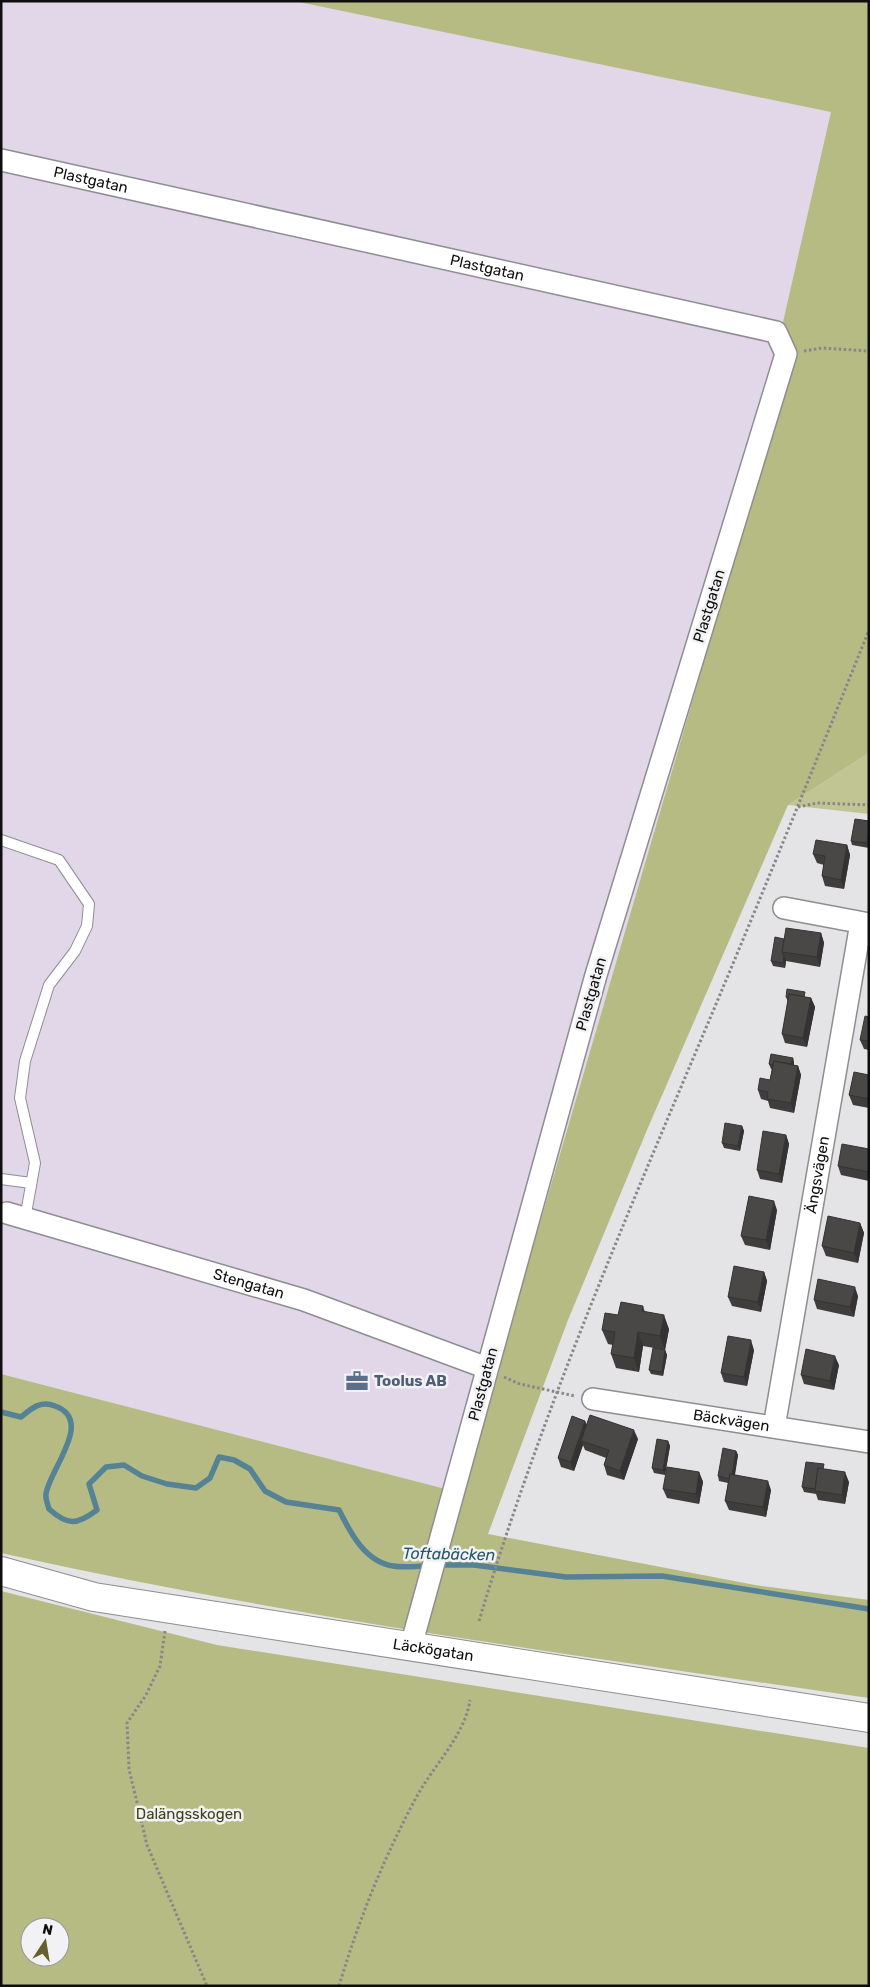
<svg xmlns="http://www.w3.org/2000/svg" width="870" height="1987" font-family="Rubik,sans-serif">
<rect width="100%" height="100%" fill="#e4e4e7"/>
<polygon fill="#e2d6e9" points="1,1 294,1 832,112 783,322 793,357 461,1493 1,1374"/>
<polygon fill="#c1c593" points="869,753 869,814 788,805 866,755"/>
<g fill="#b6bb83" fill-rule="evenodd">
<path d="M294 1H869V753L788 805 647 1130 568 1320 488 1534 755 1585 869 1600V1698C579 1656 288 1617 1 1553V1374L461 1493 793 357 783 322 831 112Z"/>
<path d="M1 1591 217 1645 869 1748V1986H1ZM30 1927H60V1957H30Z"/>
</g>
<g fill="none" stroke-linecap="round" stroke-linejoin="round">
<g stroke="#568295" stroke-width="5.5">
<path d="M1 1412 21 1417C32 1408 41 1400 55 1406 95 1420 49 1470 46 1494 45 1499 48 1505 49 1509 68 1526 77 1525 97 1510L89 1484 106 1467 124 1465 142 1476 167 1484 196 1488 210 1478 219 1457 234 1460 250 1469 265 1491 286 1502 339 1510C350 1532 365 1562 393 1566 404 1568 417 1566 428 1566"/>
<polyline points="437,1565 474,1565 566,1577 662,1576 869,1609"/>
</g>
<defs>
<g id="service">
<polyline points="1,840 59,860 89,904 87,926 75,951 49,985 25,1061 20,1098 35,1163 25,1219"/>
<polyline points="1,1179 31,1183"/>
</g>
<g id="minor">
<path id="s1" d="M1 160 776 332 786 354 596 975 411 1646"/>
<polyline points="784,908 869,924"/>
<path id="s2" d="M7 1213 304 1300 487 1368"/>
<path id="s3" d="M593 1399 869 1442"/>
<path id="s4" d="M774 1427 861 923"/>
</g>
<g id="secondary">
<path id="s5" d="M1 1571 94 1597 869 1718"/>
</g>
</defs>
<use href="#service" stroke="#8e8e91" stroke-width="12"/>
<use href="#minor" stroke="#8e8e91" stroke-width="24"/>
<use href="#secondary" stroke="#8e8e91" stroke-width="30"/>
<g stroke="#878789" stroke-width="3" stroke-dasharray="2.5 2.5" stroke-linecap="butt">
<polyline points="804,351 822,348 869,351"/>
<polyline points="798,807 817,803 869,805"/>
<polyline points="504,1377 520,1384 575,1396"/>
<path d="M479 1621C541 1414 627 1215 711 1016 765 888 817 759 869 630"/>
<polyline points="165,1631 160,1666 146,1695 127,1723 129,1769 147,1845 207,1986"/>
<path d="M339 1986C359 1919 384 1857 417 1796 434 1765 465 1735 470 1700"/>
</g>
<use href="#service" stroke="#fff" stroke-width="10"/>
<use href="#minor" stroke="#fff" stroke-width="21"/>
<use href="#secondary" stroke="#fff" stroke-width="28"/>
</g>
<g fill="#403e3d">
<polygon points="869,821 869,848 852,845 851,841"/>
<polygon points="847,845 850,855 844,889 825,886 822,876 824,865 817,863 813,854"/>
<polygon points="821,933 824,943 820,967 786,961 785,968 773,966 771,961 784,939"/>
<polygon points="786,997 806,997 811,998 815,1007 807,1047 785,1043 782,1034 788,1002"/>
<polygon points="869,1017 869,1050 864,1049 860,1040"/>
<polygon points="793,1058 794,1063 794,1065 798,1066 801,1075 794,1113 770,1108 768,1101 761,1099 758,1090 770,1080 772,1069 771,1069 769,1064"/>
<polygon points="869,1075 869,1108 853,1105 849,1095"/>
<polygon points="742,1126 744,1131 740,1151 724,1148 722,1143"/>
<polygon points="786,1135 789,1144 782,1183 760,1179 757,1170"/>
<polygon points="869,1149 869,1181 841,1175 838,1166"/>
<polygon points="777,1210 770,1250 745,1245 741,1236"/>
<polygon points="860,1223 864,1233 858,1263 826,1256 822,1246"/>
<polygon points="764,1272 767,1281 761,1312 732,1306 728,1297"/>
<polygon points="858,1296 854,1317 817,1309 814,1300"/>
<polygon points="643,1306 645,1312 669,1329 665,1350 643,1346 639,1372 616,1368 611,1354 613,1345 608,1344 602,1330 618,1315"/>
<polygon points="665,1350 667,1355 663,1376 651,1374 649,1370"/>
<polygon points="754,1350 747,1386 724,1382 721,1373"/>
<polygon points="839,1365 834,1390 804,1384 801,1375"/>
<polygon points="585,1421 587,1425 638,1439 624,1480 607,1475 604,1465 606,1458 585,1450 583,1445 574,1471 561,1467 558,1458"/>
<polygon points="668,1441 670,1446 665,1475 654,1473 652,1468"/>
<polygon points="736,1451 738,1455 735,1475 771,1490 766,1517 729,1510 725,1501 728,1483 719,1481 718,1476"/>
<polygon points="825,1469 849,1482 845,1504 818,1500 816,1494 804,1492 802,1487"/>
<polygon points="699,1472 703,1482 699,1504 667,1498 663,1489"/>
</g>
<g fill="#343232">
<polygon points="869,833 869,848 867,843"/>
<polygon points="847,845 850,855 844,889 841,880"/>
<polygon points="821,933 824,943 820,967 817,957"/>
<polygon points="784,956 786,961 785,968 783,963"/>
<polygon points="811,998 815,1007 807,1047 803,1038"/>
<polygon points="793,1058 794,1063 792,1073 790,1068"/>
<polygon points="798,1066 801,1075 794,1113 791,1103"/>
<polygon points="742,1126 744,1131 740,1151 738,1146"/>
<polygon points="786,1135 789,1144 782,1183 779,1174"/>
<polygon points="774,1201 777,1210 770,1250 766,1240"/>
<polygon points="860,1223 864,1233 858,1263 854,1253"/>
<polygon points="764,1272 767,1281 761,1312 758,1302"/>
<polygon points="855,1287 858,1296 854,1317 850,1307"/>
<polygon points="664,1315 669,1329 665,1350 660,1336"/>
<polygon points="638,1332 643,1346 639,1372 634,1358"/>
<polygon points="751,1340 754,1350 747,1386 744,1377"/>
<polygon points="665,1350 667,1355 663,1376 662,1372"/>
<polygon points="835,1356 839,1365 834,1390 830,1381"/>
<polygon points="585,1421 588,1430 581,1441 583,1445 574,1471 571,1462"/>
<polygon points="634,1430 638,1439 624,1480 620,1471"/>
<polygon points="668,1441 670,1446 665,1475 663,1470"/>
<polygon points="736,1451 738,1455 733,1484 732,1479"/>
<polygon points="699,1472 703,1482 699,1504 696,1494"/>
<polygon points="845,1472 849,1482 845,1504 842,1495"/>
<polygon points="768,1481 771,1490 766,1517 763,1507"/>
</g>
<g fill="#4a4847" stroke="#343232">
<polygon points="855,819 869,821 869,833 867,843 851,841"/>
<polygon points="816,840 847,845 841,880 822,876 825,856 813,854"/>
<polygon points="786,928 821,933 817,957 782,952"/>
<polygon points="775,937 784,939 782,952 784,956 783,963 771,961"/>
<polygon points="787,989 805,992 804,997 789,994 789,998 786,997"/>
<polygon points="789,994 811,998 803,1038 782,1034"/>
<polygon points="865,1016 869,1017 869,1041 860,1040"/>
<polygon points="771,1054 793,1058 791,1064 774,1061 773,1065 769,1064"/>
<polygon points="774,1061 798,1066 791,1103 767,1099 768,1092 758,1090 760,1078 770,1080"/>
<polygon points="854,1072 869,1075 869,1099 849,1095"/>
<polygon points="725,1123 742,1126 738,1146 722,1143"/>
<polygon points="763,1131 786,1135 779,1174 757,1170"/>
<polygon points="842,1144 869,1149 869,1172 838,1166"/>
<polygon points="749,1196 774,1201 766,1240 741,1236"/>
<polygon points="828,1216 860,1223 854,1253 822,1246"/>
<polygon points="734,1266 764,1272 758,1302 728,1297"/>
<polygon points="818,1279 855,1287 850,1307 814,1300"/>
<polygon points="621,1302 643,1306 642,1311 664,1315 660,1336 638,1332 634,1358 611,1354 615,1332 602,1330 605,1313 618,1315"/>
<polygon points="728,1336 751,1340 744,1377 721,1373"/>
<polygon points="653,1348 665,1350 662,1372 649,1370"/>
<polygon points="806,1349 835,1356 830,1381 801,1375"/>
<polygon points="590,1415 634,1430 620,1471 604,1465 609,1450 581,1441"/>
<polygon points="572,1416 585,1421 571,1462 558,1458"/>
<polygon points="657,1439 668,1441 663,1470 652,1468"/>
<polygon points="723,1448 736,1451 732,1475 730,1474 729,1479 718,1476"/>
<polygon points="806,1462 824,1464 823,1469 818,1468 815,1489 802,1487"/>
<polygon points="667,1467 699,1472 696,1494 663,1489"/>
<polygon points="818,1468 845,1472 842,1495 815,1491"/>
<polygon points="730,1474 768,1481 763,1507 725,1501"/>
</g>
<defs>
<symbol id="office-bare" viewBox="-9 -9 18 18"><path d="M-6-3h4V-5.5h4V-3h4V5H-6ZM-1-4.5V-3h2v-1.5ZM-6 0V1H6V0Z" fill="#5c6f8a" stroke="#f2f2f5" stroke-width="2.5" paint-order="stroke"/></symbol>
</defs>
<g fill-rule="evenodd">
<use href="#office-bare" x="341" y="1365" width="32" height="32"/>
</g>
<g text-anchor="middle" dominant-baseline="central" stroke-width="5" stroke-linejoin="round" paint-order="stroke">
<g font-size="15" fill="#0e0e0f" stroke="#f2f2f5">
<text stroke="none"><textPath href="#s1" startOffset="92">Plastgatan</textPath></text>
<text stroke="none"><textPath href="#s1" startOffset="498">Plastgatan</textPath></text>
<text transform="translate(709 606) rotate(-73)">Plastgatan</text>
<text transform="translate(591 994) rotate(-74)">Plastgatan</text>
<text stroke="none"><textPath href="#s4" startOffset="256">Ängsvägen</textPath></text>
<text stroke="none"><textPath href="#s2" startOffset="252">Stengatan</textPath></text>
<text transform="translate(483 1384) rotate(-75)">Plastgatan</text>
<text stroke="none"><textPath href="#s3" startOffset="140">Bäckvägen</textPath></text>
<text stroke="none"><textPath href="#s5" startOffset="440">Läckögatan</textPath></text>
</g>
<g font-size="15" font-weight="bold" fill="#4e5e75" stroke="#f2f2f5" text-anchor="start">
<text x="374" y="1381">Toolus AB</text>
</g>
<g font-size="15" fill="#3e4015" stroke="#f2f2f5">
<text x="189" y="1814">Dalängsskogen</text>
</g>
<g font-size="16" font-style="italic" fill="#24576b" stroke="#f2f2f5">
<text transform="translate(449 1554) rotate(1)">Toftabäcken</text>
</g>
</g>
<rect width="870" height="1987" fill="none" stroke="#0e0e0f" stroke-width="5"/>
<g transform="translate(45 1942) rotate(12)"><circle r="24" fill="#f2f2f5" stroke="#979799"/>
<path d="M0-4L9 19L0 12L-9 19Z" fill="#675f2c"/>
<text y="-8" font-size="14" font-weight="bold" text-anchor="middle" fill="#0e0e0f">N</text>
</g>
</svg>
